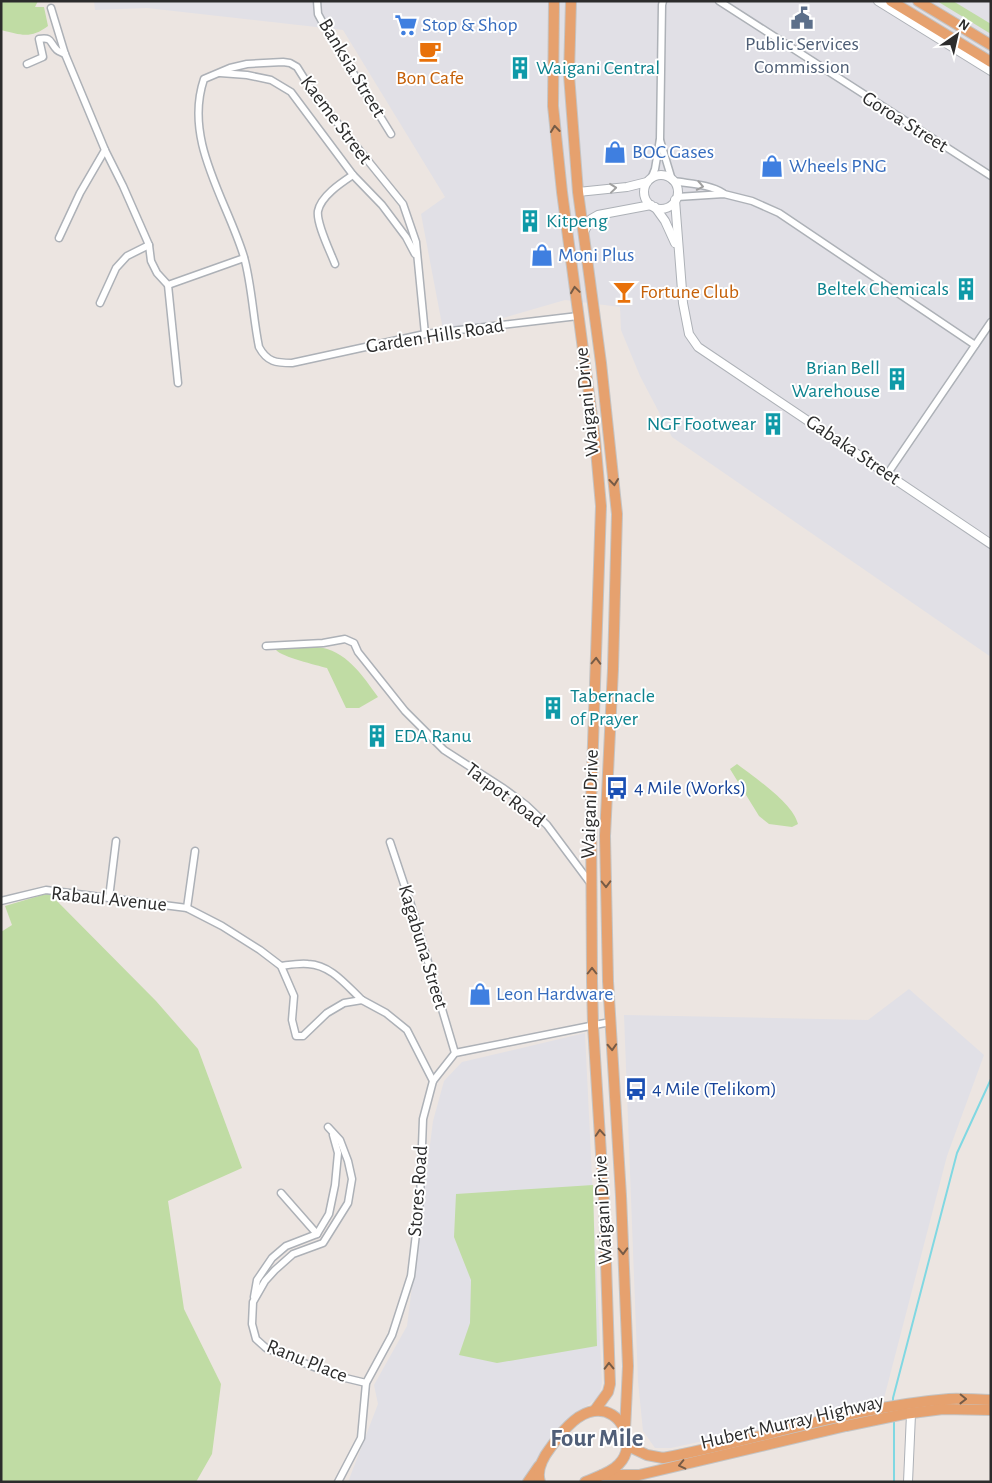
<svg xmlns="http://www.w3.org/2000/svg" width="992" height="1483" font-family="'Alegreya Sans',sans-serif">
<rect width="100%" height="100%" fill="#ece5e1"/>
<g fill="#e1e0e6">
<polygon points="94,1 991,1 991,657 672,437 640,376 621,330 620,307 565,300 444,335 421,214 445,197 343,30 147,8 95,10"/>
<polygon points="909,989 984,1055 947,1156 883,1402 671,1448 655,1448 643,1431 638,1381 624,1015 868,1020"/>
<polygon points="585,1033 602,1383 599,1397 570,1418 539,1455 525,1480 519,1482 348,1482 378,1404 374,1385 407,1326 433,1121 444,1081 462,1062"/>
</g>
<g fill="#c0dca4">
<path d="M1 1H38L35 7H44L48 26C31 39 21 35 1 30Z"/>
<polygon points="937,1 953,1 991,24 991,34"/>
<path d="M278 647C291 649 304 645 317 647 346 650 362 675 378 697L359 708H346L327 668C316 665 282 657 276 650Z"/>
<path d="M737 764C754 777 793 803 798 824L792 827 769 824 759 816 730 769Z"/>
<polygon points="49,893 156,1001 198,1049 242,1168 168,1201 184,1309 221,1384 212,1454 196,1482 1,1482 1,932 12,925 5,906"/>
<polygon points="593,1185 597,1346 497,1363 459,1355 470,1323 471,1280 454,1237 456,1194"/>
</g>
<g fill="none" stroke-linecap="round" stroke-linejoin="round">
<g stroke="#80d8e2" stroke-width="2">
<polyline points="893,1402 893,1398 957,1153 991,1079"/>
<polyline points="894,1482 894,1419"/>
</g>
<defs>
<g id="minor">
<polyline points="317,1 318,14 325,27 391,134"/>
<polyline points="719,1 991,176"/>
<polyline points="51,8 65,54 105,150 123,186 149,245 151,261 157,273 168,285 178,383"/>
<path d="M27 64 43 57 39 39C53 37 49 42 57 50 59 52 63 53 65 54"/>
<polyline points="220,73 247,75 271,80 291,92 353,175 382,205 406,237 415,254"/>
<polyline points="660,140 672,180"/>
<polyline points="651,179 655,169 660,139 662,5 663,1"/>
<path d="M674 181C690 184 709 184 723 193"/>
<polyline points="677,197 724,194 752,201 779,213 975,345"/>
<polyline points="59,238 80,193 105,150"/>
<path d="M335 264C330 251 316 223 318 211 321 196 341 183 353 175"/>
<polyline points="168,285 244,258"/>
<polyline points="100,303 116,268 127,256 149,245"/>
<path d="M425 334 416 242 403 204 314 94 297 67 290 63 283 62 247 64 230 68 204 79C183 141 227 200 244 257 252 286 253 318 259 347 267 362 276 363 292 363L425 334 578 316"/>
<polyline points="888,473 991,322"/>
<polyline points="266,646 323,643 345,639 354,643 358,652 405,711 444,750 503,788 526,805 547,825 591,884"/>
<polyline points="390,842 412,908 455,1053"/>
<polyline points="109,898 116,841"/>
<polyline points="1,901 46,890 187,908 222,926 260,950 281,966 294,996 292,1020 296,1036 303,1036 327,1013 344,1003 362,1000 386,1013 407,1030 433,1081"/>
<polyline points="187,908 195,851"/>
<path d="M281 966C289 965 299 963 308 964 331 965 346 985 362 1000"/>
<polyline points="328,1127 340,1140 348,1161 352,1179 348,1203 323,1243 293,1254 275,1270 265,1281 253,1302 252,1324 256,1339 266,1348 337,1376 366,1383"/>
<polyline points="281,1193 317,1234"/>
<polyline points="254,1297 257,1280 272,1258 286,1246 317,1234 329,1214 335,1185 338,1153 333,1135"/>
<polyline points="338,1482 361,1438 366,1383 392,1335 411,1276 420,1200 423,1119 433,1081 455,1053 610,1022"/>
</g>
<g id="tertiary">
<polyline points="878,1 991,71"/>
<circle cx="661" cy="192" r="17"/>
<polyline points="578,192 627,187 647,182"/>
<polyline points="675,200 683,303 689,334 698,347 991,544"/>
<polyline points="655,207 665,221 675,243"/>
<polyline points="584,232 591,219 598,215 651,205"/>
<polyline points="908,1482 911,1414"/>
</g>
<g id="trunk">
<polyline points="554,1 553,106 562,192 595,439 601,506 591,803 592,981 593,1025 604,1202 610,1384 608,1392 595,1410"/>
<polyline points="571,1 569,75 578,192 601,363 617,514 613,669 605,836 608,981 621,1196 628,1366 625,1430"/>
<polyline points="891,1 991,62"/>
<polyline points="918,1 991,45"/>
<path d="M628 1446 647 1455 663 1458C758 1440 851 1407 949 1399 963 1398 977 1400 991 1400"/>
<polyline points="602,1475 639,1475 846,1426 904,1414 943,1409 991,1410"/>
<polyline points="528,1482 539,1466"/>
<path d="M540 1482C536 1470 544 1456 551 1447 560 1434 577 1413 594 1411 622 1407 638 1445 619 1464 611 1473 596 1477 585 1482"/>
</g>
</defs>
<use href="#minor" stroke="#adb1b7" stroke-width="9"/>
<use href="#tertiary" stroke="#adb1b7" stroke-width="10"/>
<use href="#trunk" stroke="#c4c4c4" stroke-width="12"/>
<use href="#minor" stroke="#fff" stroke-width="6"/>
<use href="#tertiary" stroke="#fff" stroke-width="8"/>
<use href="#trunk" stroke="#e6a16e" stroke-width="10"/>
</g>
<defs><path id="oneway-chevron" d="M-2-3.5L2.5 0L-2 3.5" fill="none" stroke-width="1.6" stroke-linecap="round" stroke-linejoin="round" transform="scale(1.25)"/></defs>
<g stroke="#765b46">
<use href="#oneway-chevron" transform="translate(555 129) rotate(-96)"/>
<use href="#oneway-chevron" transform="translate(575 290) rotate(-98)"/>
<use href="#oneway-chevron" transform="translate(614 482) rotate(84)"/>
<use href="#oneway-chevron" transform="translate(596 661) rotate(-88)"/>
<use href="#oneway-chevron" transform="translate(606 884) rotate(89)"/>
<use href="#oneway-chevron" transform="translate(592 971) rotate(-90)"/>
<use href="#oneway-chevron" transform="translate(612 1047) rotate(87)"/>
<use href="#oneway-chevron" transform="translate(600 1133) rotate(-94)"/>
<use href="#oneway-chevron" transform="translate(623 1251) rotate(88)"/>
<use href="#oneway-chevron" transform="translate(609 1366) rotate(-91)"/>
<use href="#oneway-chevron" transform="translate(963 1399) rotate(1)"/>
<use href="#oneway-chevron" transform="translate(682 1465) rotate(167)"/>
</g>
<g stroke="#a0a0a0">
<use href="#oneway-chevron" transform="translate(700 186) rotate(11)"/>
<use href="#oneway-chevron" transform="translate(613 188) rotate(-6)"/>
</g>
<defs>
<symbol id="civic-bare" viewBox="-9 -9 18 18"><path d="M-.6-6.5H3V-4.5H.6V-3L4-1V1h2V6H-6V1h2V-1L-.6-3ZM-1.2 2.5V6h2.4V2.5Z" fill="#5c6f8a" stroke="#fff" stroke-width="2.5" paint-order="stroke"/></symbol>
<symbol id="supermarket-bare" viewBox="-9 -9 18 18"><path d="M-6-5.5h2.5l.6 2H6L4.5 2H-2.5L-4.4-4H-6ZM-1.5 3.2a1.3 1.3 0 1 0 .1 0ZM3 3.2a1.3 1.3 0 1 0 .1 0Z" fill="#3f7fe0" stroke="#fff" stroke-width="2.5" paint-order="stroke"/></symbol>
<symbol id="cafe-bare" viewBox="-9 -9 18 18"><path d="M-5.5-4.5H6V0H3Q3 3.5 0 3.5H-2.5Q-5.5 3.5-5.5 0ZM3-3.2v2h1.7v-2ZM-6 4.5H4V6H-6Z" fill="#e8710a" stroke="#fff" stroke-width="2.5" paint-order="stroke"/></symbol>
<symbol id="building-bare" viewBox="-9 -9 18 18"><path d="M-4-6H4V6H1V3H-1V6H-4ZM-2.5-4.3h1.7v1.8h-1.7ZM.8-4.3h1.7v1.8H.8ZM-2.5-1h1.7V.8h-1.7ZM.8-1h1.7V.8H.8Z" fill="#0f9aa8" stroke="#fff" stroke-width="2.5" paint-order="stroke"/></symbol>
<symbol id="shop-bare" viewBox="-9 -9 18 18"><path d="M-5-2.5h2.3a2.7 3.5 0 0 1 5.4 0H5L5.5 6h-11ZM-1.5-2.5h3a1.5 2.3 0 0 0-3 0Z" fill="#3f7fe0" stroke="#fff" stroke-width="2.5" paint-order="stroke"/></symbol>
<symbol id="bar-bare" viewBox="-9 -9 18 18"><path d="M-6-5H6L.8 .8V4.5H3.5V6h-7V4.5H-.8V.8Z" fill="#e8710a" stroke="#fff" stroke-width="2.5" paint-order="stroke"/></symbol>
<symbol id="bus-bare" viewBox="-9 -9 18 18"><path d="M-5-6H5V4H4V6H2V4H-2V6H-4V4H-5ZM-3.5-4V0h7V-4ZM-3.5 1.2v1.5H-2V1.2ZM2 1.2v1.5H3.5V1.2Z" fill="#1a4fb4" stroke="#fff" stroke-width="2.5" paint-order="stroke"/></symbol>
</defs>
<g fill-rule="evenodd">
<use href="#civic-bare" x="786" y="2" width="32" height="32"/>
<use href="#supermarket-bare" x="390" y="9" width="32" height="32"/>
<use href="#cafe-bare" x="414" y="35" width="32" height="32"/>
<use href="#building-bare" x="504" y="52" width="32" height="32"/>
<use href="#shop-bare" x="599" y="136" width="32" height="32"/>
<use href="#shop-bare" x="756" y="150" width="32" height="32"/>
<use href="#building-bare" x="514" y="205" width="32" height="32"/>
<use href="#shop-bare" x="526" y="239" width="32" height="32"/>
<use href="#building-bare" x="950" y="273" width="32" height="32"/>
<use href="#bar-bare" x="608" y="276" width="32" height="32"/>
<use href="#building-bare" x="881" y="363" width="32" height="32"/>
<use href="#building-bare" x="757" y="408" width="32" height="32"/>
<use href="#building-bare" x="537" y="692" width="32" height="32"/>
<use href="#building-bare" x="361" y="720" width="32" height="32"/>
<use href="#bus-bare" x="601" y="772" width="32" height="32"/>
<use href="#shop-bare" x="464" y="978" width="32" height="32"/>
<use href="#bus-bare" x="620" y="1073" width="32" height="32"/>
</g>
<g text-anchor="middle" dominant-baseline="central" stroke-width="4" stroke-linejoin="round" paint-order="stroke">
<g font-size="20" fill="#366cbe" stroke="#fff" text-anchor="start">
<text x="422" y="25">Stop &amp; Shop</text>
<text x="632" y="152">BOC Gases</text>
<text x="789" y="166">Wheels PNG</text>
<text x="558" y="255">Moni Plus</text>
<text x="496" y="994">Leon Hardware</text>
</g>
<g font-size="20" fill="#4e5e75" stroke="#fff">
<text x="802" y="44">Public Services<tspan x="802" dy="23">Commission</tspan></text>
</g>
<g font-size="20" fill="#2c2c2c" stroke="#fff">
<text transform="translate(352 68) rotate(59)">Banksia Street</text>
<text transform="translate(336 120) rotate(53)">Kaeme Street</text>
<text transform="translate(905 122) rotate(32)">Goroa Street</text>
<text transform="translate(435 336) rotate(-9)">Garden Hills Road</text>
<text transform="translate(587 402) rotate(-96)">Waigani Drive</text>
<text transform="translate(853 450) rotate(34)">Gabaka Street</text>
<text transform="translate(505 795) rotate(37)">Tarpot Road</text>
<text transform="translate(590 804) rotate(-88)">Waigani Drive</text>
<text transform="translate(109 899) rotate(6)">Rabaul Avenue</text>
<text transform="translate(423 947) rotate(73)">Kagabuna Street</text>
<text transform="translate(418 1191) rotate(-86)">Stores Road</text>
<text transform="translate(603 1210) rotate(-93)">Waigani Drive</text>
<text transform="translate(307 1361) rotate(22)">Ranu Place</text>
<text transform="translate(792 1422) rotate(-13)">Hubert Murray Highway</text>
</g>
<g font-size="20" fill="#0d838f" stroke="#fff" text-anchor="start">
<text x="536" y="68">Waigani Central</text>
<text x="546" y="221">Kitpeng</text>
<text x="949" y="289" text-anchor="end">Beltek Chemicals</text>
<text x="880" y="368" text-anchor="end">Brian Bell<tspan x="880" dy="23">Warehouse</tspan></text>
<text x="756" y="424" text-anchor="end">NGF Footwear</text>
<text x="570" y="696">Tabernacle<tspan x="570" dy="23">of Prayer</tspan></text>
<text x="394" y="736">EDA Ranu</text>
</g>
<g font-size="20" fill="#c56008" stroke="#fff">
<text x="430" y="78">Bon Cafe</text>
<text x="640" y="292" text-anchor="start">Fortune Club</text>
</g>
<g font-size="20" fill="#164399" stroke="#fff" text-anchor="start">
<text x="634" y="788">4 Mile (Works)</text>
<text x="652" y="1089">4 Mile (Telikom)</text>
</g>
<g font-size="25" font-weight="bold" fill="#515f78" stroke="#fff">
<text x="597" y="1438">Four Mile</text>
</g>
</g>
<rect width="992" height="1483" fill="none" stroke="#2c2c2c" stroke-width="5"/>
<g transform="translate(957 35) rotate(34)" stroke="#ffffff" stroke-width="4" paint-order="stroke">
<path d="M0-4L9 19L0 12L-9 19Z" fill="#2c2c2c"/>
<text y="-8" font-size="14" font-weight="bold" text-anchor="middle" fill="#2c2c2c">N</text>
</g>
</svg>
